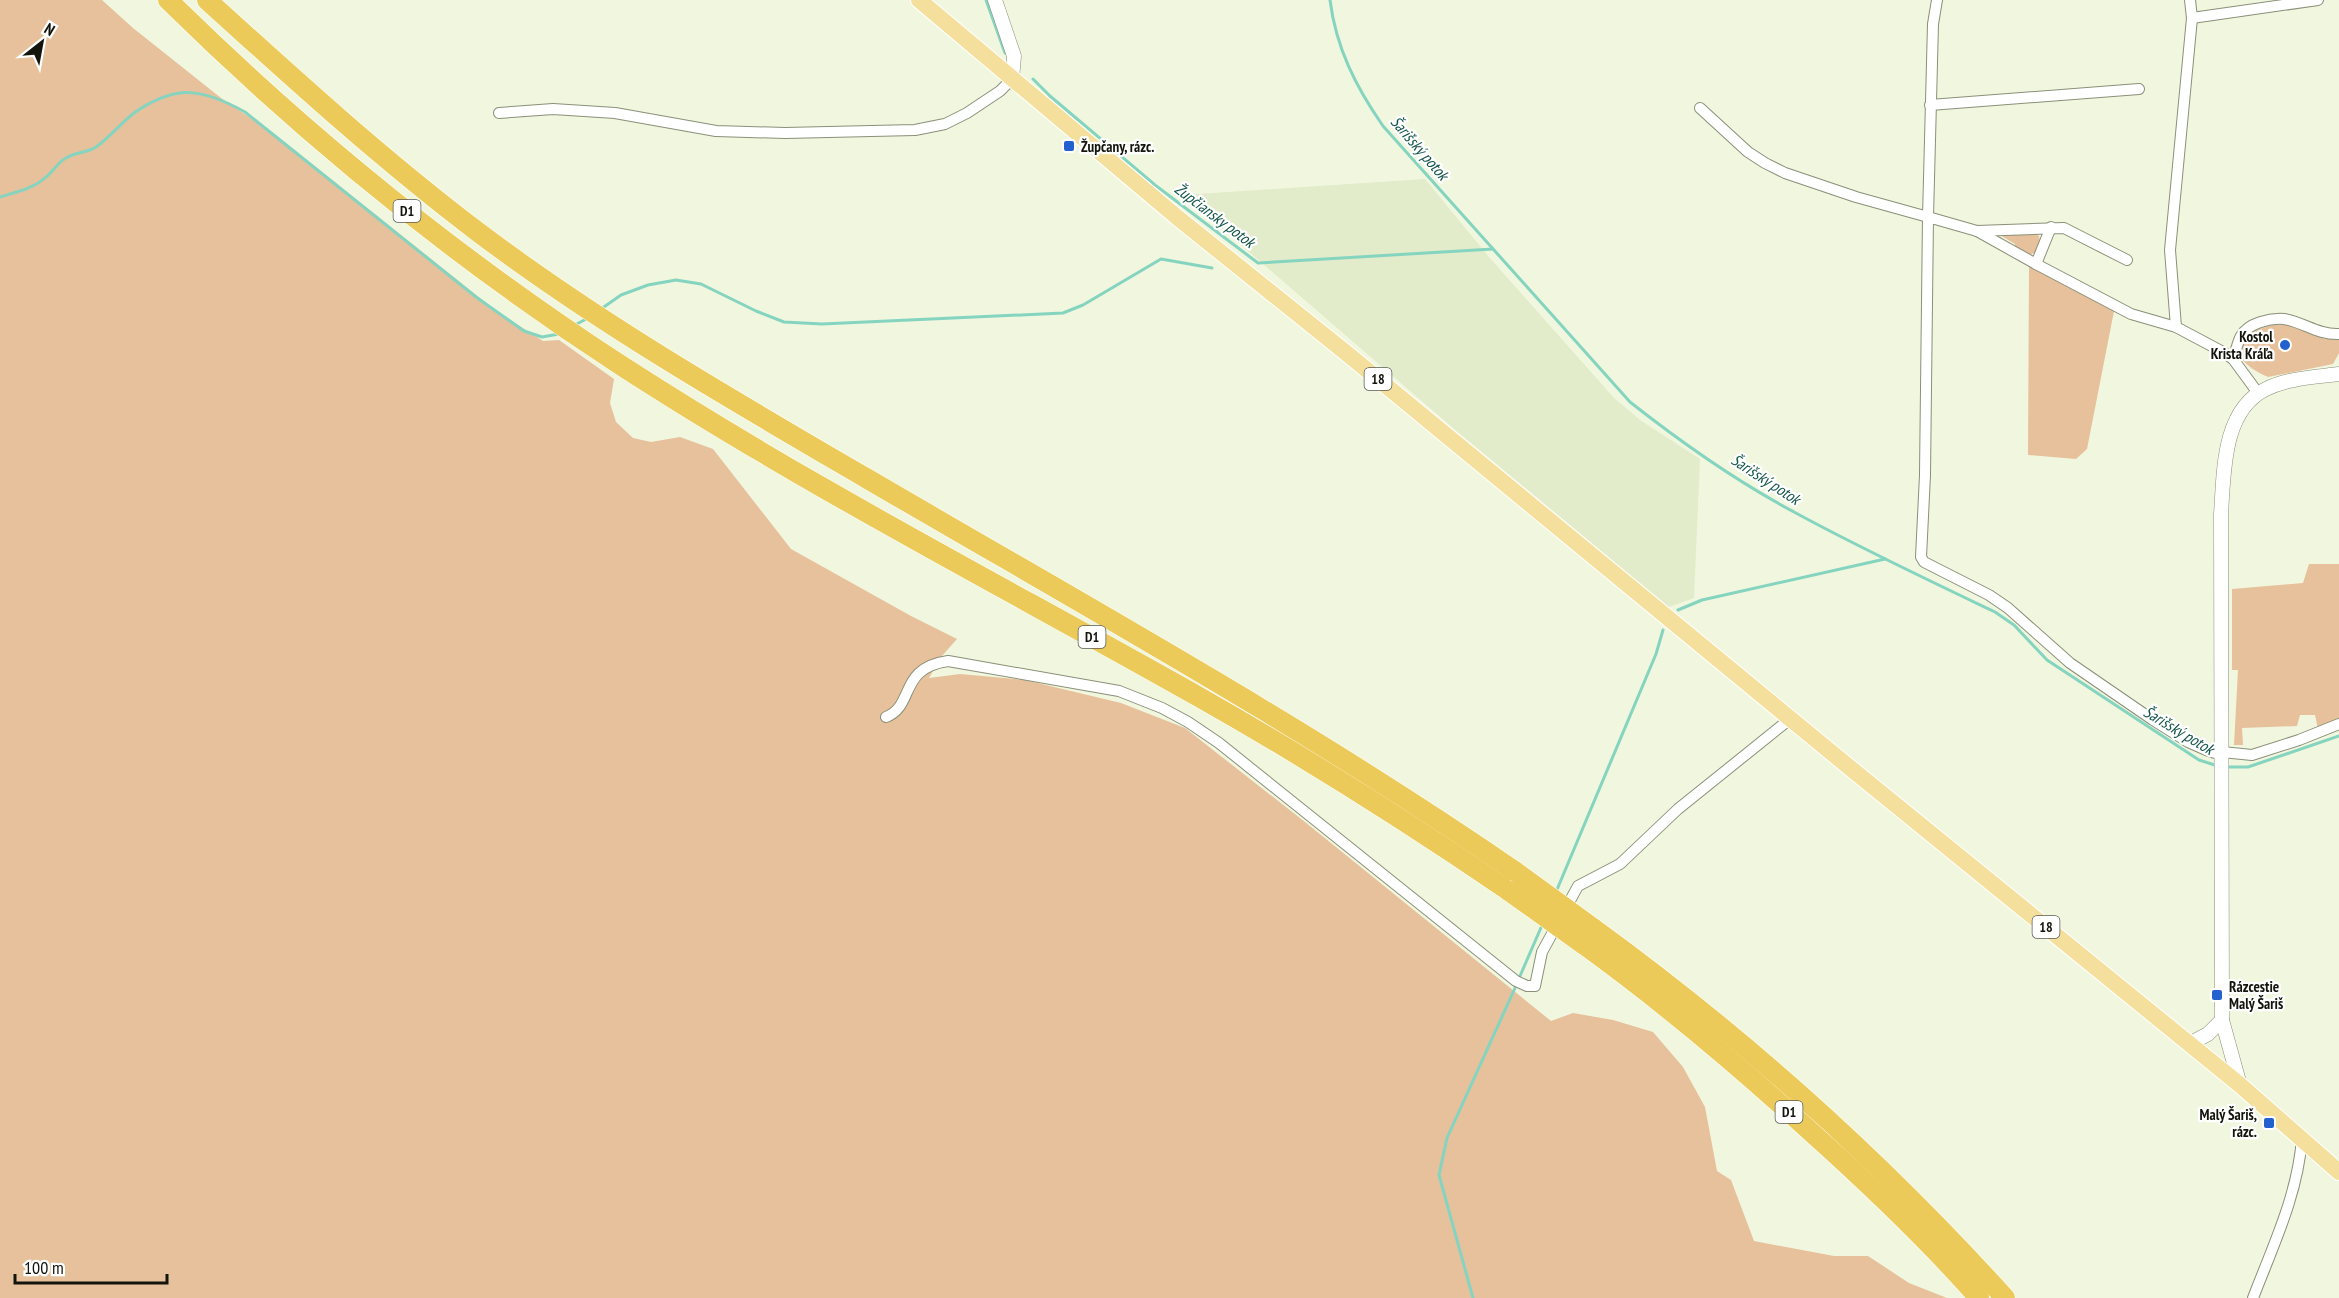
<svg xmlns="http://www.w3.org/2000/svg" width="2339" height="1298" font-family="'PT Sans Narrow',sans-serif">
<rect width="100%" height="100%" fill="#f0f7de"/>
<polygon fill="#e2ebca" points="1425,179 1489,257 1614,398 1640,420 1700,459 1694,598 1669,607 1453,428 1183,195"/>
<g fill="#e7c09c">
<polygon points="0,0 102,0 133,28 221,98 277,136 495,310 543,341 559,340 614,379 610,403 616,422 633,438 651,442 680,437 713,449 791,549 911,616 957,639 941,657 929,678 960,674 1025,680 1121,703 1185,728 1305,822 1551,1021 1573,1013 1613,1020 1653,1032 1683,1067 1705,1107 1717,1171 1731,1180 1754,1241 1834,1256 1868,1256 1909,1283 1947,1298 0,1298"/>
<polygon points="2032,231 2039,236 2040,241 2035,253 2026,256 2013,250 2015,244 2000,235"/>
<polygon points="2037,265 2115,306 2087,449 2076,459 2028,455 2029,267"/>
<path d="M2272 325H2287L2325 339 2339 336V353L2333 364 2268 377C2258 373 2244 365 2239 354L2243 353V340L2250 332Z"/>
<polygon points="2309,564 2339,564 2339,719 2318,729 2315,715 2300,715 2297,726 2242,728 2243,745 2234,745 2238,670 2232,670 2232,589 2303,583"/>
</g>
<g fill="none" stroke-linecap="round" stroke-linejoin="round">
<g stroke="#85d4c0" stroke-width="3">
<polyline points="986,0 1005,53"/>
<path d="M1330 0C1336 48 1356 87 1383 126L1630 402C1682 443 1736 481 1794 512 1860 548 1928 580 1995 612L2014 625 2047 660 2199 760 2218 766"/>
<polyline points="1033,79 1050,96 1155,185 1258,263 1493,249"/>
<path d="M0 197C16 192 33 189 46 177 53 172 58 162 66 158 75 152 87 153 96 147 110 137 121 123 134 113 176 84 202 88 245 112L476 297 524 331 542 337 559 334"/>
<polyline points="601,309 621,295 648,285 676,280 701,284 756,311 784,322 822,324 1063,313 1083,305 1161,259 1212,268"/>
<polyline points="575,325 588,318"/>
<polyline points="1678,610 1702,600 1885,559"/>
<polyline points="2224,767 2248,767 2339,736"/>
<polyline points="1556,892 1656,654 1663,630"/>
<polyline points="1520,976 1543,923"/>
<polyline points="1473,1298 1439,1175 1447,1138 1515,988"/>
</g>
<defs>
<g id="minor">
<polyline points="2192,18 2318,0"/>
<polyline points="1930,105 2139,89"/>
<polyline points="1700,108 1748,152 1765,163 1785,173 1856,197 1928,217 1933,24 1937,0"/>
<polyline points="499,113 553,109 615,113 716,131 785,133 915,130 945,124 967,113 1000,91 1012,79"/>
<polyline points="1977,231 2064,228 2127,260"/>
<polyline points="2036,264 2051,227"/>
<polyline points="2176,327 2170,250 2192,18 2190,0"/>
<path d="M2233 359C2236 352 2237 343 2241 336 2248 323 2270 318 2284 319 2303 322 2318 335 2339 334"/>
<polyline points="2258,393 2233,359 2223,352 2176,327 2131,314 2036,264 1977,231 1928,217 1925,475 1921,557 1924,562 1989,595 2008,608 2070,663 2153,720 2188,742 2206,750 2215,753 2222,752 2252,755 2299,740 2339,724"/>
<path d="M886 717C915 706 898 668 948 661L1119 691 1162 708 1188 722 1219 743 1516 981 1527 986H1535L1542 952 1578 886 1620 864 1678 809 1790 719"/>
<path d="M2253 1298C2273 1246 2298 1194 2302 1138"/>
</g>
<g id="tertiary">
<polyline points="995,0 1014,56 1012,79"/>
<polyline points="2189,1044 2208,1034 2222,1020"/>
<path d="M2240 1085 2222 1020 2221 514C2224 473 2222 410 2266 389 2288 378 2316 377 2339 374"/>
</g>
<polyline id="primary" points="919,0 1178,218 1350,356 1838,758 2240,1085 2339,1172"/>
<g id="motorway">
<path d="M168 0C306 136 459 260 622 366 809 487 1006 588 1199 697 1305 757 1408 822 1509 891"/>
<path d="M207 0C295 80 383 160 478 232 600 324 734 401 866 478 1085 606 1307 728 1516 872"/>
<path d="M1593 928C1743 1037 1881 1161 2005 1298"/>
<path d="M1583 944C1663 1002 1738 1065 1811 1132 1870 1185 1927 1239 1979 1298"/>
</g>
</defs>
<use href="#minor" stroke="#8a9079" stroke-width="12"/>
<use href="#tertiary" stroke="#8a9079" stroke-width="15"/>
<use href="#primary" stroke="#fff" stroke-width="18"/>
<use href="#motorway" stroke="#fff" stroke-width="21"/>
<use href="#minor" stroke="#fff" stroke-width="10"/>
<use href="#tertiary" stroke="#fff" stroke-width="14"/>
<use href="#primary" stroke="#f4df9c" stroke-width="16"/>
<use href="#motorway" stroke="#ecca5a" stroke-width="20"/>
<defs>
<g id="motorway-bridge">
<polyline points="1516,872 1593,928"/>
<polyline points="1509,891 1583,944"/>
</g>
</defs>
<use href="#motorway-bridge" stroke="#fff" stroke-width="21" stroke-linecap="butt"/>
<use href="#motorway-bridge" stroke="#ecca5a" stroke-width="20"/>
</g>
<g fill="#2361ce" stroke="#fff" stroke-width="2">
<rect x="1063" y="140" width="12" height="12" rx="3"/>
<circle cx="2285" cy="345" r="6"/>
<rect x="2211" y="989" width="12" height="12" rx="3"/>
<rect x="2263" y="1117" width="12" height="12" rx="3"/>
</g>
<g text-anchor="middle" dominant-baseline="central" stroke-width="4.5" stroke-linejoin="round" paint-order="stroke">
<g fill="#fff" stroke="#5a5b56" stroke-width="1.5">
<rect x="393.5" y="200" width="27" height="22" rx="4.5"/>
<rect x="1364.5" y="368" width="27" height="22" rx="4.5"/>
<rect x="1078.5" y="626" width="27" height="22" rx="4.5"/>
<rect x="2032.5" y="916" width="27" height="22" rx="4.5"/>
<rect x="1775.5" y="1101" width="27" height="22" rx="4.5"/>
</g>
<g font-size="14" font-weight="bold" fill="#13150d">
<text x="407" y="211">D1</text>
<text x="1378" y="379">18</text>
<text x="1092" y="637">D1</text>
<text x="2046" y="927">18</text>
<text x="1789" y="1112">D1</text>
</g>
<g font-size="15" font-weight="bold" fill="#13150d" stroke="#fff" text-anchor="start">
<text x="1081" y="146">Župčany, rázc.</text>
<text x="2273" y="336" text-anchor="end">Kostol<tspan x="2273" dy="17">Krista Kráľa</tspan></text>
<text x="2229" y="986">Rázcestie<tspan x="2229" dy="17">Malý Šariš</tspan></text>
<text x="2257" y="1114" text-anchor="end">Malý Šariš,<tspan x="2257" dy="17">rázc.</tspan></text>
</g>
<g font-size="16" font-style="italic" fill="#135548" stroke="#fff">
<text transform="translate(1420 148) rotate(49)">Šarišský potok</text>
<text transform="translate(1215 215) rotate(37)">Župčiansky potok</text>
<text transform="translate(1766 479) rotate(33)">Šarišský potok</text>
<text transform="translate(2179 730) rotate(31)">Šarišský potok</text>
</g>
</g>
<g transform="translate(42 42) rotate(31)" stroke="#ffffff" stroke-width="4.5" paint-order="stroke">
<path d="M0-4.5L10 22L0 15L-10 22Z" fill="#13150d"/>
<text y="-9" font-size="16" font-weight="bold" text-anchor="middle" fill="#13150d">N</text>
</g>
<path d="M15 1274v9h152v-9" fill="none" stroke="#13150d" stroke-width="3"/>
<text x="24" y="1274" font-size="18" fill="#13150d" stroke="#ffffff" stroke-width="4.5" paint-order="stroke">100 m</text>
</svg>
